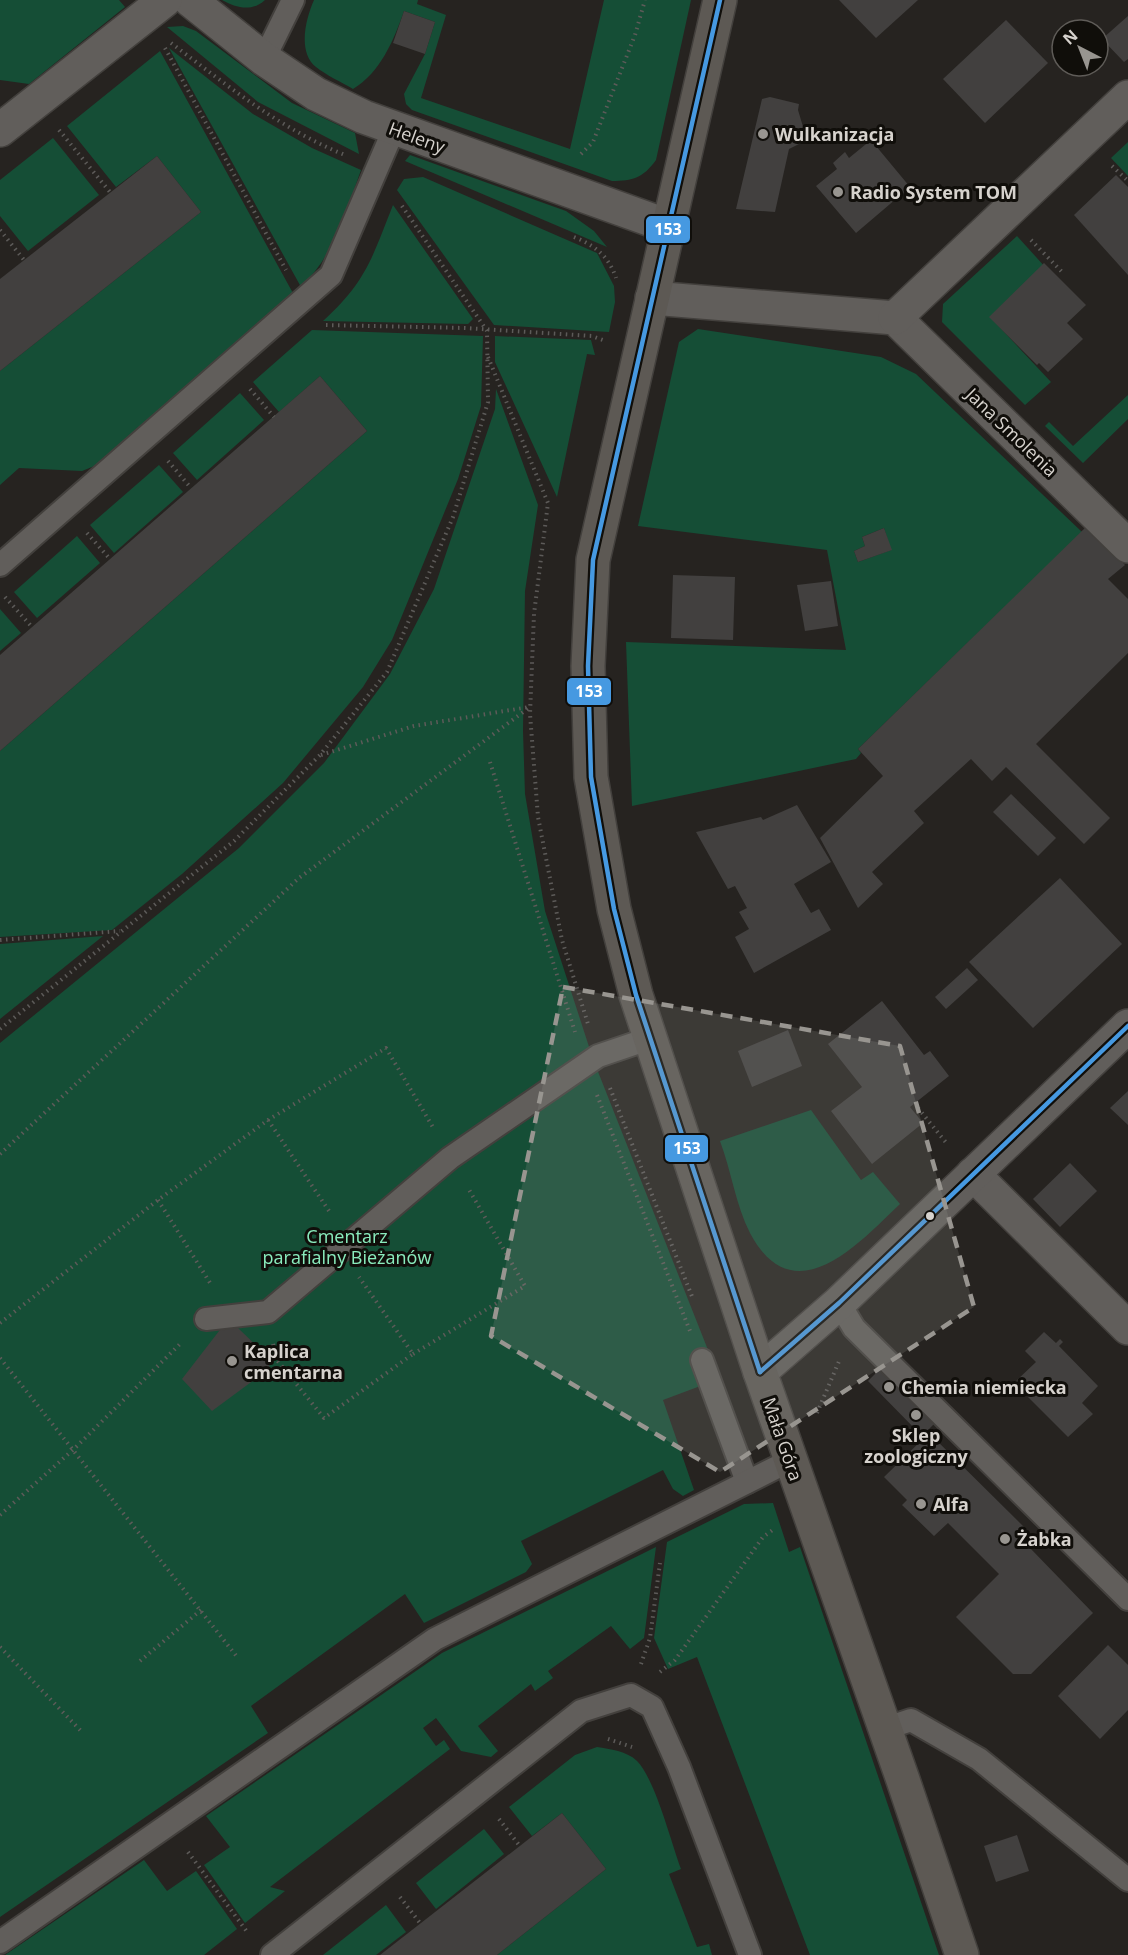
<svg xmlns="http://www.w3.org/2000/svg" width="1128" height="1955" font-family="'Open Sans',sans-serif">
<rect width="100%" height="100%" fill="#262320"/>
<g fill="#154e36" fill-rule="evenodd">
<polygon points="0,0 119,0 125,7 29,84 0,80"/>
<path d="M222 0H265C252 12 236 8 222 0Z"/>
<path d="M314 0H418L417 4 446 15 421 98 570 149 604 0H691L656 160C643 178 633 181 612 181L412 110 406 104 404 94 425 54 435 22 404 11C394 40 380 73 353 89 341 82 326 75 316 67 297 52 306 18 314 0Z"/>
<polygon points="183,26 196,31 292,103 355,133 359,154 258,102 167,27"/>
<path d="M169 48 253 114 312 148 361 170C345 215 336 252 301 287Z"/>
<polygon points="160,51 294,295 97,465 82,471 19,468 0,485 0,371 201,212 157,156 116,187 67,126"/>
<polygon points="53,138 99,195 28,251 0,216 0,180"/>
<polygon points="1128,142 1128,176 1111,158"/>
<polygon points="410,155 566,211 594,231 607,247 405,161"/>
<polygon points="423,177 597,253 614,286 615,302 609,332 494,325 397,190 404,179"/>
<path d="M393 205 473 319 468 324 323 321C366 282 372 258 393 205Z"/>
<polygon points="1017,236 1046,268 992,319 1051,382 1025,405 942,322 943,304"/>
<path d="M698 329 881 357 916 374 1082 532 858 749 861 753 856 759 632 806 626 642 846 650 827 550 638 526 679 342ZM884 528 891 550 858 562 854 551 865 546 862 537Z"/>
<polygon points="312,330 483,336 481,406 458,479 392,640 363,687 283,783 182,874 112,930 0,937 0,751 367,431 320,376 279,412 253,382"/>
<polygon points="495,336 591,340 595,355 587,354 557,497 495,362"/>
<polygon points="496,389 538,505 525,591 523,731 525,794 545,911 593,1059 710,1355 703,1385 663,1400 694,1490 683,1496 673,1489 663,1470 521,1541 532,1564 526,1572 424,1623 405,1594 251,1706 268,1733 0,1917 0,1043 239,848 324,763 390,674 434,589 495,409"/>
<polygon points="240,393 264,420 197,480 173,453"/>
<polygon points="1128,395 1128,419 1083,463 1045,426 1049,422 1073,446"/>
<polygon points="159,465 183,492 114,553 90,525"/>
<polygon points="77,536 100,563 37,618 14,592"/>
<polygon points="0,609 21,633 0,651"/>
<polygon points="103,936 0,1019 0,944"/>
<path d="M811 1110 861 1180 873 1172 900 1204C859 1243 794 1316 750 1233 736 1206 731 1170 720 1141Z"/>
<polygon points="773,1503 789,1552 800,1547 939,1955 810,1955 697,1657 668,1669 654,1638 667,1542 744,1504"/>
<polygon points="656,1547 644,1638 630,1649 611,1626 548,1671 553,1678 535,1691 531,1684 478,1726 498,1751 491,1757 461,1751 436,1718 423,1728 436,1746 444,1740 450,1749 270,1887 285,1891 245,1923 204,1865 230,1847 206,1816 442,1653"/>
<path d="M597 1747C610 1749 627 1751 637 1761 655 1779 671 1842 681 1869L669 1874 697 1947 709 1944 712 1955H497L606 1869 562 1813 532 1836 509 1807 575 1755Z"/>
<polygon points="484,1829 504,1854 436,1909 416,1883"/>
<polygon points="144,1860 167,1891 196,1871 237,1929 204,1955 5,1955"/>
<polygon points="386,1905 406,1932 376,1955 323,1955"/>
</g>
<g fill="#42403f">
<polygon points="839,0 918,0 876,38"/>
<polygon points="404,11 435,22 425,54 393,43"/>
<polygon points="1128,16 1128,59 1124,62 1102,39"/>
<polygon points="1006,20 1048,63 985,123 943,79"/>
<polygon points="770,97 799,104 798,110 807,140 789,149 775,212 736,209 762,99"/>
<polygon points="871,140 910,187 856,233 816,186 837,169 833,163 845,152 849,158"/>
<polygon points="157,156 201,212 0,371 0,279"/>
<polygon points="1116,175 1128,187 1128,275 1074,215"/>
<polygon points="1044,263 1086,305 1067,323 1083,339 1048,372 1039,363 1037,365 989,317"/>
<polygon points="320,376 367,431 0,751 0,655"/>
<polygon points="1087,526 1125,565 1108,579 1128,599 1128,653 1036,744 1110,818 1084,844 1006,767 992,781 971,759 914,811 924,823 872,872 883,884 858,908 820,838 883,776 858,749"/>
<polygon points="884,528 892,550 858,562 854,551 865,546 862,537"/>
<polygon points="673,575 735,577 733,640 671,638"/>
<polygon points="831,581 838,626 805,631 797,585"/>
<polygon points="1011,794 1056,838 1038,856 993,812"/>
<polygon points="797,805 831,862 794,884 811,913 819,909 831,930 754,973 735,937 749,929 739,912 747,908 735,886 728,889 696,832 761,817 763,820"/>
<polygon points="1060,878 1122,944 1033,1028 969,962"/>
<polygon points="967,968 978,980 946,1009 935,997"/>
<polygon points="882,1001 924,1055 930,1051 949,1076 910,1107 923,1123 872,1164 831,1111 862,1087 828,1044"/>
<polygon points="788,1030 802,1066 752,1087 738,1051"/>
<polygon points="1128,1091 1128,1125 1110,1108"/>
<polygon points="1070,1163 1097,1191 1060,1227 1033,1199"/>
<polygon points="226,1322 238,1328 266,1355 270,1368 212,1411 182,1379"/>
<polygon points="1044,1332 1056,1343 1060,1339 1063,1342 1059,1346 1098,1386 1082,1403 1093,1414 1068,1437 1014,1383 1036,1362 1025,1351"/>
<polygon points="883,1366 937,1421 922,1436 868,1381"/>
<polygon points="929,1433 1025,1528 1023,1529 1036,1543 1030,1548 1093,1613 1031,1674 1013,1674 956,1617 999,1574 948,1523 934,1536 902,1505 907,1500 884,1477"/>
<polygon points="1108,1645 1128,1665 1128,1710 1100,1739 1058,1696"/>
<polygon points="562,1813 606,1869 497,1955 380,1955"/>
<polygon points="1017,1835 1029,1871 996,1882 984,1846"/>
</g>
<g fill="none" stroke-linecap="round" stroke-linejoin="round">
<defs>
<g id="lane">
<polyline points="264,59 293,0"/>
<polyline points="0,565 331,275 394,129"/>
<polyline points="839,1303 854,1328 1128,1599"/>
<polyline points="206,1319 268,1312 450,1158 598,1056 651,1038"/>
<polyline points="702,1360 747,1482"/>
<polyline points="884,1729 911,1720 979,1759 1128,1880"/>
<polyline points="0,1942 435,1639 791,1460"/>
<polyline points="272,1955 581,1711 631,1695 652,1707 679,1767 750,1955"/>
</g>
<g id="street">
<polyline points="190,0 264,59 316,94 364,117 668,226"/>
<polyline points="0,130 165,0"/>
<polyline points="652,298 895,318 1128,546"/>
<polyline points="895,318 1128,97"/>
<polyline points="973,1174 1128,1328"/>
<polyline points="760,1372 839,1303 1128,1026"/>
</g>
<polyline id="secondary" points="720,0 593,560 588,666 591,777 614,909 636,995 760,1372 903,1780 962,1955"/>
</defs>
<use href="#lane" stroke="#43403d" stroke-width="26"/>
<use href="#street" stroke="#43403d" stroke-width="36"/>
<use href="#secondary" stroke="#43403d" stroke-width="36"/>
<g stroke="#5d5b59" stroke-width="4" stroke-dasharray="1.5 4.5" stroke-linecap="butt">
<path d="M171 43C227 85 280 129 345 155"/>
<polyline points="165,48 286,270"/>
<polyline points="59,130 110,192"/>
<polyline points="581,154 593,142 635,35 645,0"/>
<polyline points="1112,166 1127,180"/>
<polyline points="0,230 24,260"/>
<path d="M574 237C594 245 609 256 616 278"/>
<polyline points="1031,240 1064,274"/>
<polyline points="326,325 465,328 592,336 603,340"/>
<polyline points="488,357 548,503 534,614 530,714 538,817 562,940 588,1024"/>
<polyline points="250,389 274,417"/>
<polyline points="168,461 191,488"/>
<polyline points="87,533 110,559"/>
<polyline points="5,597 32,627"/>
<polyline points="321,755 414,726 529,707"/>
<polyline points="490,762 575,1032"/>
<polyline points="0,940 120,931"/>
<polyline points="0,1029 234,841 320,755 387,672 453,517 488,402 487,331 400,203"/>
<polyline points="610,1088 693,1299"/>
<polyline points="597,1095 690,1331"/>
<polyline points="918,1108 948,1145"/>
<polyline points="268,1120 331,1214"/>
<polyline points="0,1154 299,878 530,707"/>
<polyline points="158,1200 212,1286"/>
<polyline points="0,1323 158,1200 268,1120 386,1048 434,1129"/>
<polyline points="273,1344 276,1359 324,1418 413,1354 359,1277"/>
<polyline points="413,1354 525,1286 468,1188"/>
<polyline points="0,1358 238,1658"/>
<polyline points="817,1413 840,1359"/>
<polyline points="0,1515 74,1449 182,1342"/>
<polyline points="0,1647 82,1732"/>
<polyline points="140,1661 201,1610"/>
<polyline points="641,1664 650,1638 660,1563"/>
<polyline points="660,1672 675,1660 763,1537 774,1529"/>
<polyline points="608,1739 632,1747"/>
<polyline points="499,1819 519,1845"/>
<polyline points="188,1852 248,1933"/>
<polyline points="400,1897 420,1923"/>
</g>
<use href="#lane" stroke="#615e5b" stroke-width="22"/>
<use href="#street" stroke="#615e5b" stroke-width="33"/>
<use href="#secondary" stroke="#5d5954" stroke-width="33"/>
<defs>
<g id="bus-1">
<polyline points="720,0 593,560 588,666 591,777 614,909 636,995 760,1372"/>
<polyline points="760,1372 839,1303 1128,1026"/>
</g>
</defs>
<use href="#bus-1" stroke="#100e0a" stroke-width="9"/>
<use href="#bus-1" stroke="#4699e1" stroke-width="4.5"/>
</g>
<path fill="#989590" fill-opacity="0.2" stroke="#989590" stroke-width="4.5" stroke-dasharray="12 8" stroke-linejoin="round" d="M563 987 900 1046 974 1307 720 1472 491 1336Z"/>
<g fill="#989590" stroke="#100e0a" stroke-width="2">
<circle cx="763" cy="134" r="6"/>
<circle cx="838" cy="192" r="6"/>
<circle cx="232" cy="1361" r="6"/>
<circle cx="889" cy="1387" r="6"/>
<circle cx="916" cy="1415" r="6"/>
<circle cx="921" cy="1504" r="6"/>
<circle cx="1005" cy="1539" r="6"/>
</g>
<circle fill="#d6d2cd" stroke="#100e0a" stroke-width="2" cx="930" cy="1216" r="5"/>
<g text-anchor="middle" dominant-baseline="central" stroke-width="6" stroke-linejoin="round" paint-order="stroke">
<g font-size="18" font-weight="bold" fill="#d6d2cd" stroke="#100e0a" text-anchor="start">
<text x="775" y="134">Wulkanizacja</text>
<text x="850" y="192">Radio System TOM</text>
<text x="244" y="1351">Kaplica<tspan x="244" dy="21">cmentarna</tspan></text>
<text x="901" y="1387">Chemia niemiecka</text>
<text x="916" y="1435" text-anchor="middle">Sklep<tspan x="916" dy="21">zoologiczny</tspan></text>
<text x="933" y="1504">Alfa</text>
<text x="1017" y="1539">Żabka</text>
</g>
<g font-size="18" fill="#d6d2cd" stroke="#100e0a">
<text transform="translate(417 137) rotate(20)">Heleny</text>
<text transform="translate(1012 432) rotate(44)">Jana Smolenia</text>
<text transform="translate(783 1439) rotate(71)">Mała Góra</text>
</g>
<g font-size="18" fill="#8aecbd" stroke="#100e0a">
<text x="347" y="1236">Cmentarz<tspan x="347" dy="21">parafialny Bieżanów</tspan></text>
</g>
</g>
<g stroke="#100e0a" stroke-width="2">
<rect x="645" y="215" width="46" height="29" rx="6" fill="#4699e1"/>
<rect x="566" y="677" width="46" height="29" rx="6" fill="#4699e1"/>
<rect x="664" y="1134" width="45" height="29" rx="6" fill="#4699e1"/>
</g>
<g font-size="16" text-anchor="middle" font-weight="bold" fill="#fff">
<text x="668" y="235">153</text>
<text x="589" y="697">153</text>
<text x="687" y="1154">153</text>
</g>
<g transform="translate(1080 48) rotate(318)"><circle r="28" fill="#100e0a" stroke="#5f5c58" stroke-width="1.5"/>
<path d="M0-4.5L10 22L0 15L-10 22Z" fill="#989590"/>
<text y="-9" font-size="16" font-weight="bold" text-anchor="middle" fill="#d6d2cd">N</text>
</g>
</svg>
